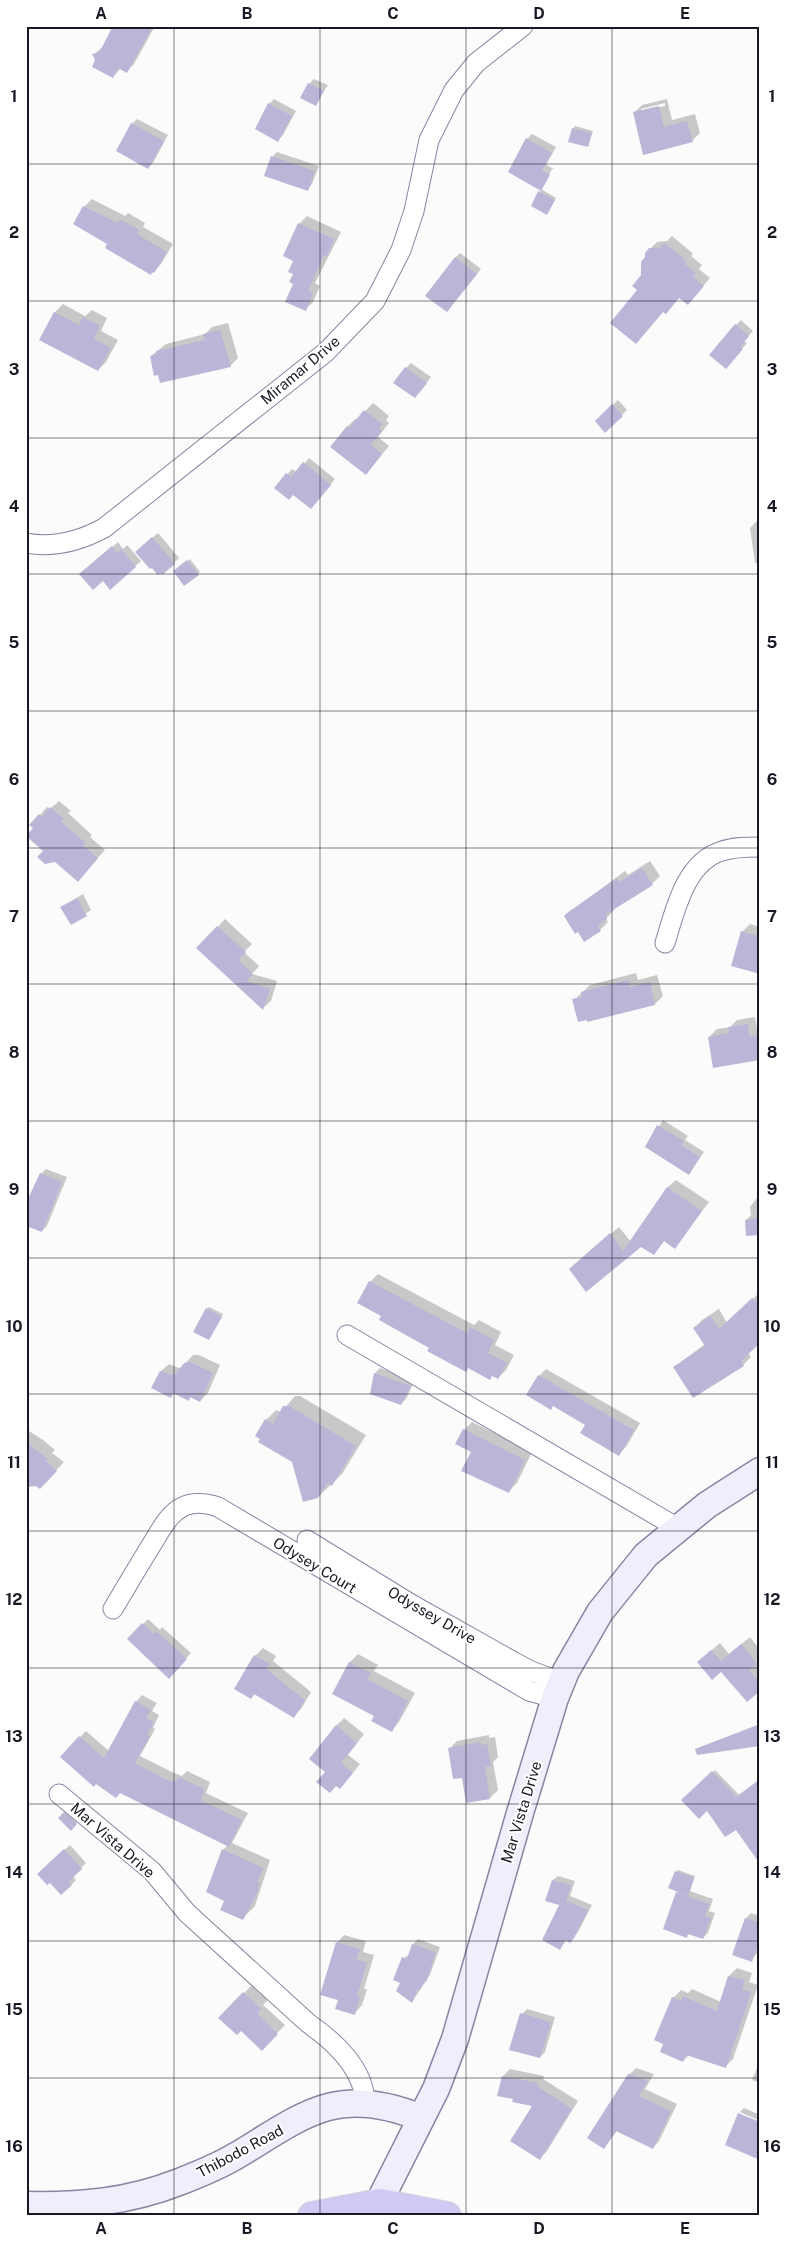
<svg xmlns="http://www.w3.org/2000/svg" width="786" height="2242" font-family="'Public Sans',sans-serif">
<rect width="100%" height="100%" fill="#fbfbfb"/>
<g fill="#0003" fill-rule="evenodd">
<polygon points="111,26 155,26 134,64 126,72 121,68 113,77 94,54 104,46 113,30 110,29"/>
<polygon points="314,79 328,85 315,104 309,84"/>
<polygon points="274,99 296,111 283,135 278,140 269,104"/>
<path d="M667 99 672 120 695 114 700 133 692 141 634 113 642 105ZM665 103V106L641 111V109Z"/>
<polygon points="137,119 168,135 153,163 148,168 117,151 132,124"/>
<polygon points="575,126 593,131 588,146 573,129"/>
<polygon points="532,134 556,147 546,165 554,169 552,169 541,189 556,198 547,213 532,205 541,190 510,172 527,139"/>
<polygon points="277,152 319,166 312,184 307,190 272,157"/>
<polygon points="92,199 125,216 128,213 145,223 143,227 173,244 161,264 154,272 151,273 109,243 75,224 84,207"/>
<polygon points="307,216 341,232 315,283 320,286 313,302 305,310 295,273 295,260 299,224"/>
<polygon points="672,236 690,251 693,254 691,256 702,265 699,269 710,278 688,304 680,297 666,312 639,290 650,249 657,242 667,241"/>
<polygon points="460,253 481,269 447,311 455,258"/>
<polygon points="63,304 85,316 92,310 107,318 101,331 118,340 106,362 98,370 41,339 55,312"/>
<polygon points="741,320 753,331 744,341 747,343 731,362 736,325"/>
<polygon points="228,323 238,358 230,366 151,356 166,344 205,334 212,327"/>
<polygon points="411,363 431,377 420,392 406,368"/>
<polygon points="618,400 627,410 605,431 596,421"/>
<polygon points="373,403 389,416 386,420 389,423 378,437 389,446 366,474 347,427 355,419 357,420"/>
<polygon points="309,458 335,479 316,502 276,487 292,469 297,472"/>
<polygon points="758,520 760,520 760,563 755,563 750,528"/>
<polygon points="158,533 179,558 174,563 141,547"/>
<polygon points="118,542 123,549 127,545 141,561 110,588 103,580 86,570"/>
<polygon points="190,559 200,572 184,584 177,569"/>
<polygon points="59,801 71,811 68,813 92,835 90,837 105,850 85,872 44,851 35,828 31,825 47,807 50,809"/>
<polygon points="650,861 660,876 652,884 613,908 614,910 606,919 608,922 600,930 579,930 574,909 625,871 628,875"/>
<polygon points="83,894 91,910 71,923 62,907"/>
<polygon points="225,919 252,944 244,952 259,966 252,974 277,981 271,1001 263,1008 198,948"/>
<polygon points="750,924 760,927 760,973 742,932"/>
<polygon points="636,973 638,980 657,975 663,996 655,1004 574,1000 590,985"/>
<polygon points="755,1017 757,1029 760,1029 760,1062 709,1037 717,1029 730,1027 737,1020"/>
<polygon points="663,1120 688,1136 685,1140 704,1152 689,1173 647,1146"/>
<polygon points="46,1169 67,1177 47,1226 42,1231 41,1174"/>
<polygon points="676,1180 709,1202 675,1247 665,1240 654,1254 641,1245 570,1269 619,1227 631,1242 668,1187"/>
<polygon points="760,1194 760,1234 746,1220 751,1215 750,1207"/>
<polygon points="378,1274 474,1325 479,1320 501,1332 495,1345 514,1355 506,1370 498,1378 493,1375 490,1378 469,1367 466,1371 430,1347 370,1282"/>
<polygon points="760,1292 760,1341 748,1352 751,1357 743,1365 674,1367 705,1344 694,1328 702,1320 719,1309 727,1323"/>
<polygon points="209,1307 223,1314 209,1339 207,1309"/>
<polygon points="193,1355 199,1355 220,1365 208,1393 200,1401 191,1396 188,1400 174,1392 170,1396 161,1371 169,1364 179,1368 182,1367"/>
<polygon points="380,1368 415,1380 406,1399 401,1404 371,1393 375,1373"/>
<polygon points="546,1369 640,1423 626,1447 619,1454 539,1376"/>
<polygon points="295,1396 300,1396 366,1435 342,1474 318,1497 266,1420 276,1410 281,1412"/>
<polygon points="472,1422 532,1452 517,1483 509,1491 463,1470 472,1451 464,1430"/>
<polygon points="26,1429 43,1440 55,1450 52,1453 64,1462 47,1480 26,1485"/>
<polygon points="148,1619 160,1630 162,1627 191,1653 169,1677 129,1639"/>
<polygon points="750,1637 760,1650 760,1659 756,1662 760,1666 760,1690 707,1654 720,1643 729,1654"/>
<polygon points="263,1648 276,1656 273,1661 311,1692 301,1709 294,1716 255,1694 251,1698 235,1689 255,1656"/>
<polygon points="358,1654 378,1665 374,1671 415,1693 399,1722 392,1730 376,1715 334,1693 350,1662"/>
<polygon points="142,1695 157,1703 152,1711 159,1715 153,1728 155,1729 140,1756 172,1772 182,1776 187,1771 210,1782 206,1793 248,1813 232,1843 270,1860 255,1906 243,1918 226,1901 223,1850 228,1845 121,1792 80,1737 86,1731 109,1751 136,1702"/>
<polygon points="344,1718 364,1734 348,1755 360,1764 348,1779 327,1771 336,1726"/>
<polygon points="489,1735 489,1738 495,1737 498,1757 493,1762 498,1790 490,1798 468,1802 463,1776 449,1749 457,1741"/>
<polygon points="715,1770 739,1795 736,1828 707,1810 683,1800"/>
<polygon points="69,1808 81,1818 71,1829 60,1818"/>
<polygon points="70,1845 86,1863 73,1876 76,1880 71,1885 44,1869"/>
<polygon points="678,1870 695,1876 690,1891 713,1899 709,1911 715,1913 708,1933 703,1938 690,1933 687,1936 677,1893 679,1891 676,1872"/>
<polygon points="558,1876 575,1881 570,1896 592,1905 578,1932 570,1941 567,1940 560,1948 561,1904 553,1880"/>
<polygon points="751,1913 760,1916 760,1946 756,1955 751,1960 746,1918"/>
<polygon points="344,1935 366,1941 363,1952 374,1955 364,1989 367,1989 362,2005 355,2013 339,1999 337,1943"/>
<polygon points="418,1939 440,1947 430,1975 412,2002 404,1958 410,1954 413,1944"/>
<polygon points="737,1968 752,1973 749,1982 758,1985 733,2059 725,2067 689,2055 683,2061 673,1998 681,1990 688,1993 692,1989 721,2002 729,1976"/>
<polygon points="252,1985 268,2000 263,2005 285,2025 262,2049 241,2029 220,2018"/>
<polygon points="527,2009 555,2017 545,2052 540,2057 522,2014"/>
<polygon points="760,2061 760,2083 752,2080"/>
<polygon points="636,2068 654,2074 645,2089 677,2104 659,2141 653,2148 617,2131 604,2147 629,2075"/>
<polygon points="510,2069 544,2076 543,2079 578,2101 547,2151 540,2158 534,2105 503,2076"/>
<polygon points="744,2108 760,2115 760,2121 740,2112"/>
</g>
<g fill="#bcb5d7">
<polygon points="113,26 153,26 127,73 118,68 113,78 92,67 95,60 92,54 99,53"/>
<polygon points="308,83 324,91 316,106 300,98"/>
<polygon points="268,103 292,116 278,142 255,129"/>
<polygon points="659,106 664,127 687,121 693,142 643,155 633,112"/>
<polygon points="131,123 164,141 148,169 116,151"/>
<polygon points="572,128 592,133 588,147 568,142"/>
<polygon points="526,138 552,153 542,170 550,175 541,191 508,172"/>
<polygon points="271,156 315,171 308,191 264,176"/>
<polygon points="538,191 555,200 547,215 531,206"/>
<polygon points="83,206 118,223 120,219 139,230 137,234 167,252 154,273 152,272 151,275 105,248 107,244 73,224"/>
<polygon points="298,223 334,239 327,256 324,255 308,291 313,293 306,311 285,302 293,284 289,282 293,274 288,272 293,261 283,256"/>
<polygon points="664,243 683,258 686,262 685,264 696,273 693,277 704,286 688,305 679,298 666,314 663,312 636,344 610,323 637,290 632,286 641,275 641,262 645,257 645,253 649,248 660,248"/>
<polygon points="455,257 477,274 447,312 425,296"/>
<polygon points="54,312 79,325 83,317 100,326 94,339 111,348 98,371 39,340"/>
<polygon points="735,324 749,336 740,347 743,349 726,369 709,355"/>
<polygon points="220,330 231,367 160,383 158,375 154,376 150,356 157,354 156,351 205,340 203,334"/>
<polygon points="405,367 427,383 415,398 393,383"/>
<polygon points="612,404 623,416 605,433 595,421"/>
<polygon points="364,410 382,424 379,429 382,431 371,445 382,454 366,475 330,447 347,426 349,428"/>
<polygon points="303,462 331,485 311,509 293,495 289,500 274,488 286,473 291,477"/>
<polygon points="152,537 175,564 162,575 160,573 158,575 152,568 150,569 135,552"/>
<polygon points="112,546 117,553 121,549 136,567 110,590 103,581 93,590 79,574"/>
<polygon points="187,560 199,575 184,586 173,571"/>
<polygon points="50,807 64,819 61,822 86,843 83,846 98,858 78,882 55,862 45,864 37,857 43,851 26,836 33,828 29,825 39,814 42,817"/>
<polygon points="642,868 653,885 605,915 607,919 598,926 601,931 584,942 578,932 575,934 564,916 567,913 617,878 619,882"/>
<polygon points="77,898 87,916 71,925 60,907"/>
<polygon points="217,926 246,952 238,960 253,974 246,981 270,989 263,1010 196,948"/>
<polygon points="741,931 760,937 760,974 731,966"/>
<polygon points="628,980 630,987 650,982 655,1005 587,1022 587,1020 578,1022 572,999 582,997 581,992"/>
<polygon points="748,1024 749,1036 760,1035 760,1060 713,1068 708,1037 729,1033 728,1027"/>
<polygon points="657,1125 684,1141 681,1145 700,1157 689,1175 645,1147"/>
<polygon points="40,1173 62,1182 42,1232 26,1226 26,1203"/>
<polygon points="667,1187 702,1211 675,1249 664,1241 654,1255 641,1247 586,1292 569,1269 610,1233 623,1251"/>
<polygon points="760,1218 760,1235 746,1236 745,1220"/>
<polygon points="369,1281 467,1333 470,1327 494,1340 488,1353 507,1363 498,1379 492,1376 490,1380 468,1368 466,1372 427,1351 429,1348 379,1320 381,1316 357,1303"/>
<polygon points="752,1298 760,1306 760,1343 741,1361 744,1366 693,1398 673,1367 705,1346 693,1328 710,1316 719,1329"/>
<polygon points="206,1308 222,1317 209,1340 193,1332"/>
<polygon points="190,1362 213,1373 200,1402 190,1397 189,1401 173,1393 171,1398 151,1388 160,1371 171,1375 172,1373 175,1375 184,1363"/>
<polygon points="374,1373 411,1386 401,1405 370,1394"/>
<polygon points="538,1375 634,1430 619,1456 580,1433 585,1425 553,1406 551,1410 526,1395"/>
<polygon points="283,1406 289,1406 356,1446 332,1486 327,1483 318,1498 303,1502 292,1462 258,1442 260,1439 255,1436 265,1419 273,1424"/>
<polygon points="463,1429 525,1460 509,1493 461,1471 471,1452 455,1444"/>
<polygon points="26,1442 48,1459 46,1461 57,1471 40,1489 36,1486 26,1487"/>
<polygon points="142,1623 154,1634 156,1631 187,1659 169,1679 127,1639"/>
<polygon points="741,1644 757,1664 749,1670 760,1683 760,1691 747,1702 721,1672 712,1680 697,1662 711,1650 721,1661"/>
<polygon points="254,1655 270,1664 266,1669 305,1700 294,1718 254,1694 251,1699 234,1689"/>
<polygon points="349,1662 371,1673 367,1679 408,1701 392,1732 371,1721 374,1716 332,1694"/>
<polygon points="135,1701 151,1710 146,1718 154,1722 147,1735 150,1736 135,1763 165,1779 176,1782 179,1777 204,1789 201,1800 242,1820 229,1847 120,1793 116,1798 96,1784 94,1787 60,1757 79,1736 104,1758"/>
<polygon points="760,1724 760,1746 697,1755 695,1749"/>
<polygon points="336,1725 357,1743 341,1763 353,1773 340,1789 336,1786 330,1793 316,1782 325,1772 309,1759"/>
<polygon points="481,1742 481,1745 487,1744 491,1766 485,1767 490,1799 466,1803 462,1778 453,1779 448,1748"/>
<polygon points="712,1771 736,1797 760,1779 760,1864 736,1830 725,1837 707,1811 699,1819 681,1800"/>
<polygon points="64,1812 77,1824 71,1831 58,1818"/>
<polygon points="64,1849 82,1869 68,1882 72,1885 61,1895 50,1883 47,1885 37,1874"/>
<polygon points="222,1849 263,1868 257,1882 260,1883 257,1893 243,1920 220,1910 224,1901 206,1892"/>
<polygon points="675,1871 694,1878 688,1896 668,1888"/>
<polygon points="552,1880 571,1885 566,1901 588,1910 574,1938 570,1943 565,1940 560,1950 542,1940 559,1905 545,1901"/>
<polygon points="676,1892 709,1904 705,1916 711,1918 703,1939 688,1934 687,1938 663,1929"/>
<polygon points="745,1918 760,1923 760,1938 752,1962 732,1955"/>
<polygon points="336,1942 360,1949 356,1959 367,1963 357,1996 360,1997 355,2015 335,2009 338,2000 320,1995"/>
<polygon points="412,1944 436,1952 426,1982 424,1981 420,1990 417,1990 412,2003 396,1991 400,1983 393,1980 402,1957 407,1959"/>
<polygon points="728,1976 745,1980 742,1990 751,1992 726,2068 686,2055 683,2062 660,2052 663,2044 654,2040 672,1997 681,2001 683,1996 717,2011"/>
<polygon points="243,1992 261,2009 257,2013 278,2034 262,2051 241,2031 237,2035 218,2018"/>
<polygon points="520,2013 551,2022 540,2058 509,2050"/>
<polygon points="628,2074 648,2081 639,2096 671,2111 653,2149 616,2131 604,2149 587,2138"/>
<polygon points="502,2076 538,2083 537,2086 572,2109 540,2160 510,2141 532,2106 512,2102 513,2099 497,2096"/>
<polygon points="738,2113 760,2122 760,2160 725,2145"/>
</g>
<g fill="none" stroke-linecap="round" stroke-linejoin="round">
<defs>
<g id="street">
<path d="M26 543C53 548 80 541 104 528L326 352 375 301 401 250 414 211 429 140 454 90 476 63 523 26"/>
<path d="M665 943C675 911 685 862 722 851 734 847 747 847 760 847"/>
<polyline points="347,1335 678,1528"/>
<polyline points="307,1540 411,1604 514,1662 531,1671 561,1682"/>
<path d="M113 1609C126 1587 139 1565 152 1544 159 1533 165 1520 175 1512 187 1501 204 1502 218 1507L529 1691 555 1698"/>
<path d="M59 1794 152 1871 187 1913 308 2023C335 2042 365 2069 365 2104"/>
</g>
<g id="secondary">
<path d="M26 2205C81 2206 128 2202 179 2182 197 2175 217 2167 234 2157 264 2140 295 2116 328 2107 359 2099 392 2106 421 2118"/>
<polyline points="372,2216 436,2089 455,2039 520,1813 555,1698 566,1671 600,1612 646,1555 707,1505 760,1471"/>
</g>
<polyline id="highway" points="312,2216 380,2203 447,2216"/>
</defs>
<use href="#street" stroke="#8a84a3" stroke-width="21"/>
<use href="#secondary" stroke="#8a84a3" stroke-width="29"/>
<use href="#highway" stroke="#d6d5d8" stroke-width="30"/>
<use href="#street" stroke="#fff" stroke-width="19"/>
<use href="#secondary" stroke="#f1eefc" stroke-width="26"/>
<use href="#highway" stroke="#d1c8f4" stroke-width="28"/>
</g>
<path fill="none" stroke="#1b1825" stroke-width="1" stroke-opacity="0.55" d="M174 26V2216M320 26V2216M466 26V2216M612 26V2216M26 164H760M26 301H760M26 438H760M26 574H760M26 711H760M26 848H760M26 984H760M26 1121H760M26 1258H760M26 1394H760M26 1531H760M26 1668H760M26 1804H760M26 1941H760M26 2078H760"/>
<g text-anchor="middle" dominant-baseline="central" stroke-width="4" stroke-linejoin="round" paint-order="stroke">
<g font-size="15" fill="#1b1825" stroke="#fff">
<text transform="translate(300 370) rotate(-40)">Miramar Drive</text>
<text transform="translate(315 1565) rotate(31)">Odysey Court</text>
<text transform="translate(432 1615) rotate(30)">Odyssey Drive</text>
<text transform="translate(521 1812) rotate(-73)">Mar Vista Drive</text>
<text transform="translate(113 1840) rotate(41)">Mar Vista Drive</text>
<text transform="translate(240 2151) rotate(-28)">Thibodo Road</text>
</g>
</g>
<rect width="786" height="2242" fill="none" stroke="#ffffff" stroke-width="55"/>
<rect x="28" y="28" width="730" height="2186" fill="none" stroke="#1b1825" stroke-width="2"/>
<g font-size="16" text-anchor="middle" font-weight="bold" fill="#1b1825">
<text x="101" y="19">A</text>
<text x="247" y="19">B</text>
<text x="393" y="19">C</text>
<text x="539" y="19">D</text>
<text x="685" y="19">E</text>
<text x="14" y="102">1</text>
<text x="772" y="102">1</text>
<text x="14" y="238">2</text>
<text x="772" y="238">2</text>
<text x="14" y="375">3</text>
<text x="772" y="375">3</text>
<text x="14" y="512">4</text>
<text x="772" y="512">4</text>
<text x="14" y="648">5</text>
<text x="772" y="648">5</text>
<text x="14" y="785">6</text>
<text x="772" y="785">6</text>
<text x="14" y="922">7</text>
<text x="772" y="922">7</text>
<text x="14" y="1058">8</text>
<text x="772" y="1058">8</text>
<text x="14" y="1195">9</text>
<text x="772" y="1195">9</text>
<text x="14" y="1332">10</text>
<text x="772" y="1332">10</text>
<text x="14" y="1468">11</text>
<text x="772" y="1468">11</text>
<text x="14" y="1605">12</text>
<text x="772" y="1605">12</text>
<text x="14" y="1742">13</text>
<text x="772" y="1742">13</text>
<text x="14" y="1878">14</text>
<text x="772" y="1878">14</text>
<text x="14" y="2015">15</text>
<text x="772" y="2015">15</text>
<text x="14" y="2152">16</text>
<text x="772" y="2152">16</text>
<text x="101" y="2234">A</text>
<text x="247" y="2234">B</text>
<text x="393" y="2234">C</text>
<text x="539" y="2234">D</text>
<text x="685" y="2234">E</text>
</g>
</svg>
